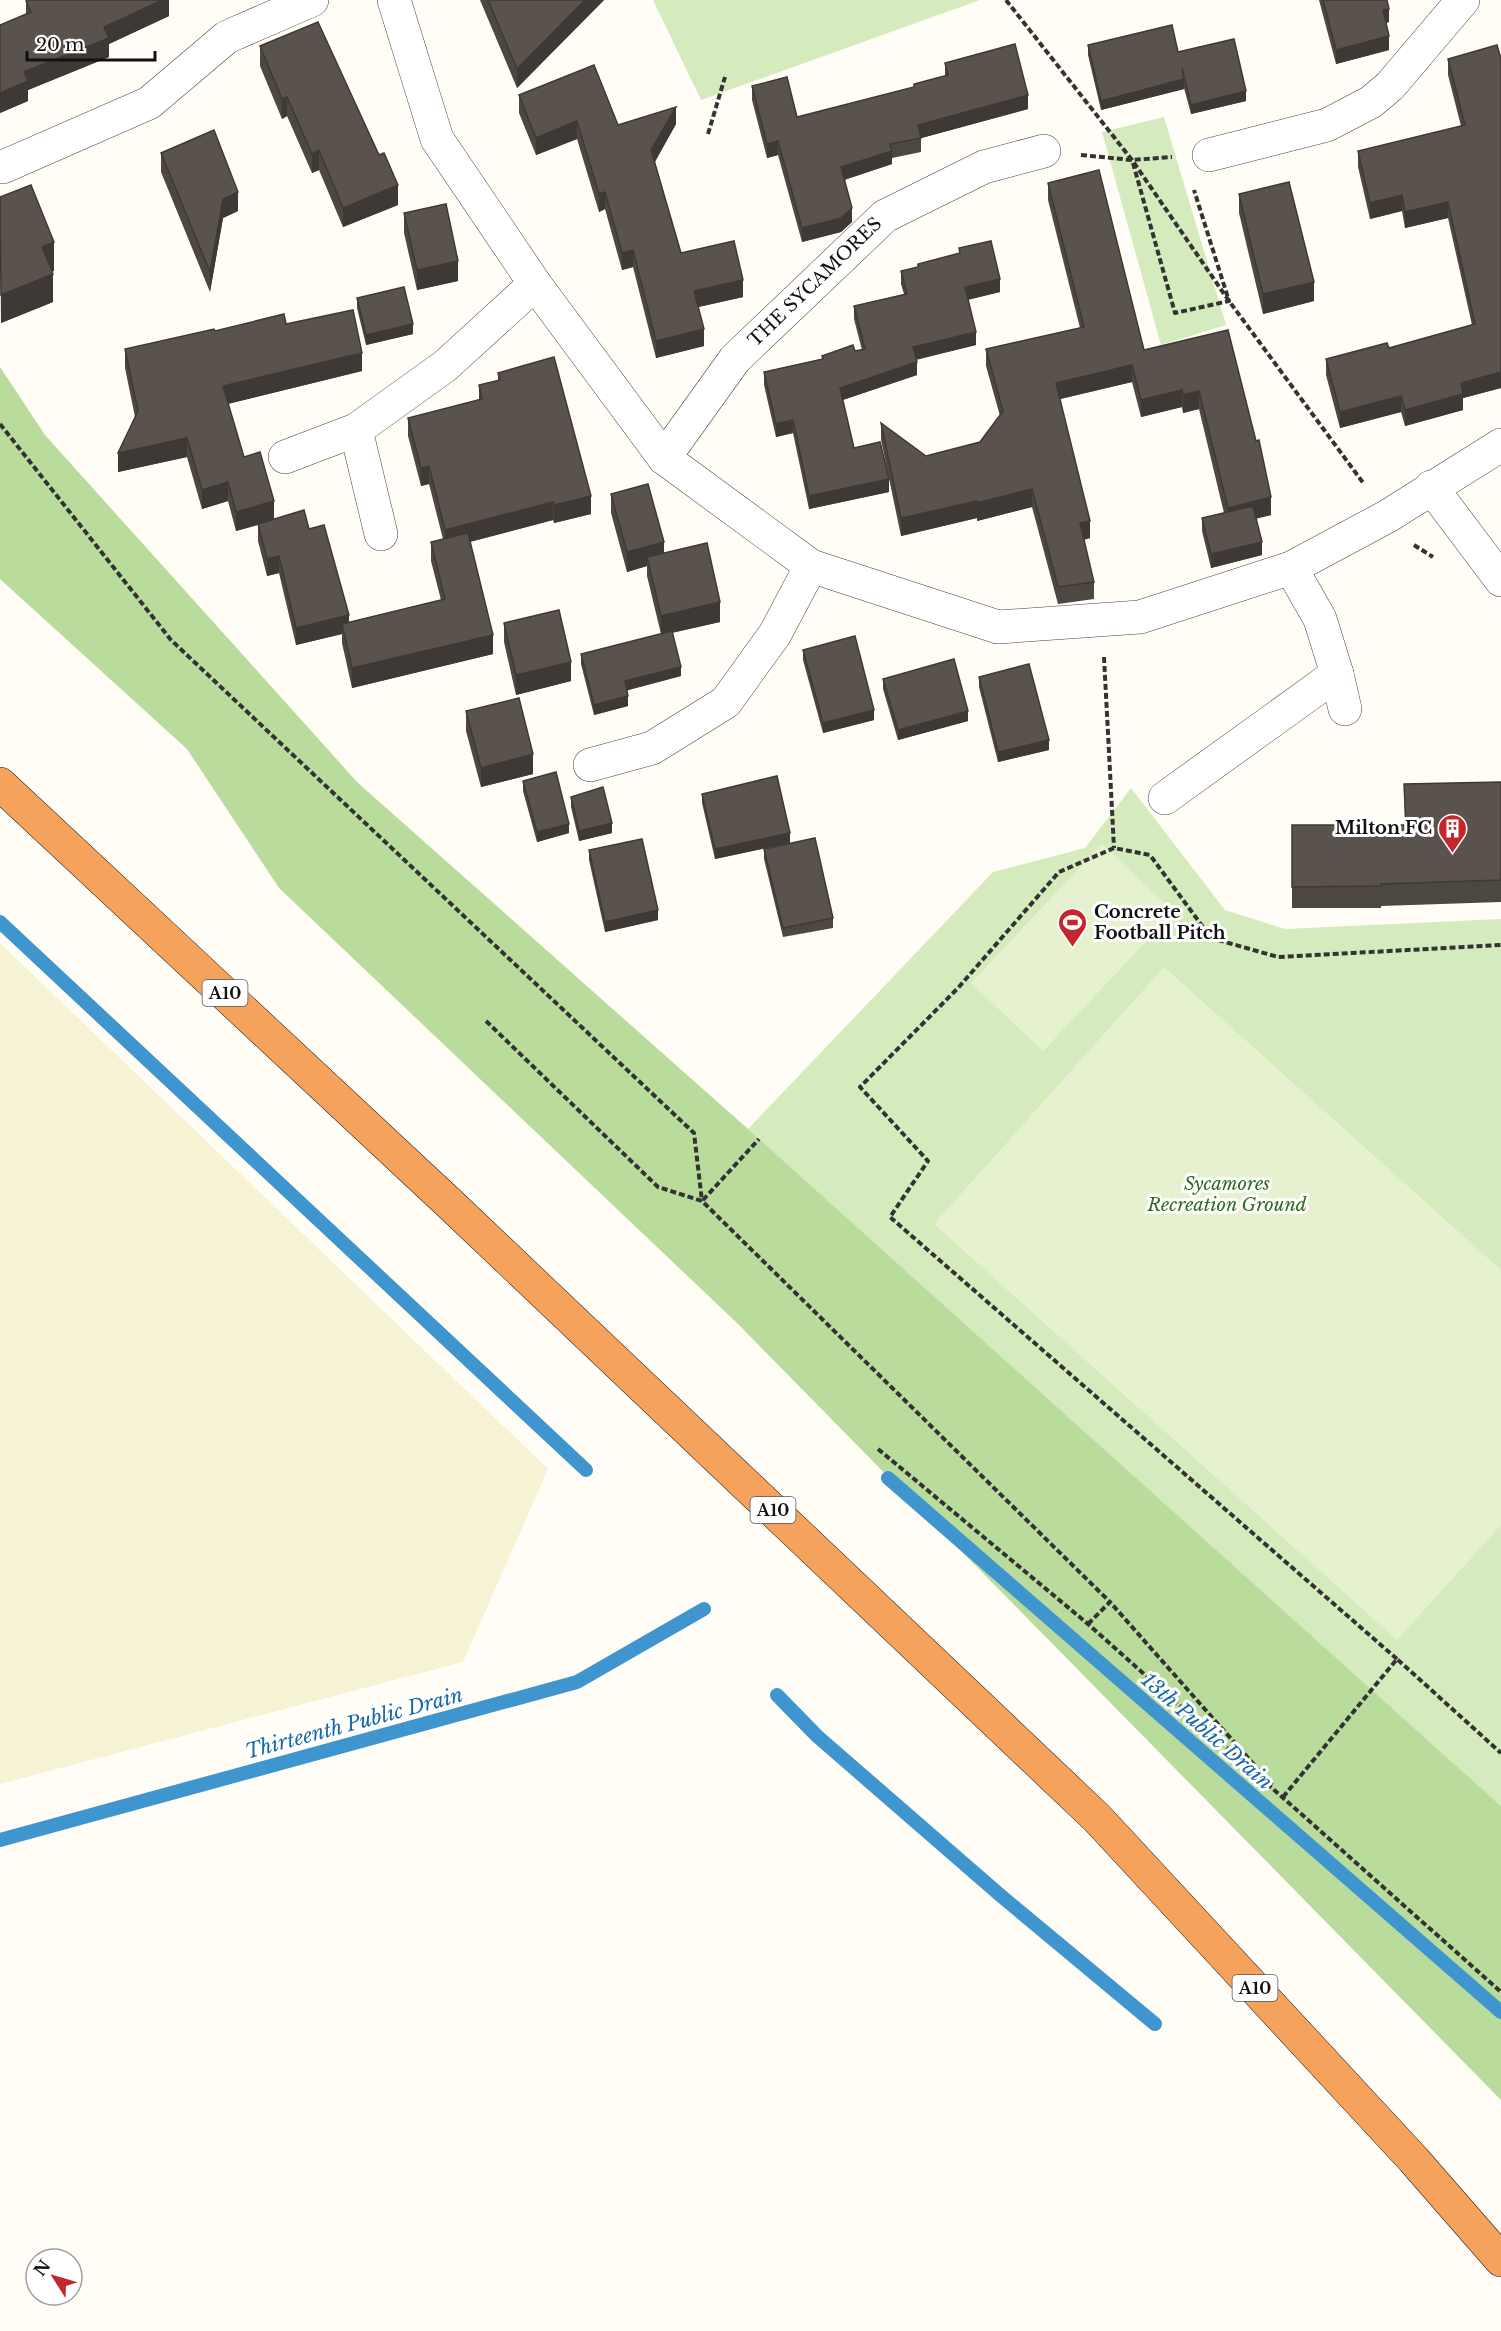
<svg xmlns="http://www.w3.org/2000/svg" width="1501" height="2331" font-family="'Libre Baskerville',serif">
<rect width="100%" height="100%" fill="#fffdf5"/>
<polygon fill="#f6f3d4" points="0,943 548,1469 463,1662 0,1784"/>
<g fill="#d5ebbd">
<polygon points="653,0 980,0 701,100"/>
<polygon points="1164,117 1226,325 1161,345 1102,132"/>
<polygon points="1131,788 1225,910 1285,929 1501,919 1501,1806 748,1129 993,872 1085,848"/>
</g>
<polygon fill="#b9dc9c" points="0,367 45,435 358,783 748,1129 1501,1806 1501,2100 737,1323 279,888 187,749 0,579"/>
<g fill="#e6f2cf">
<polygon points="1102,844 1174,912 1043,1051 971,983"/>
<polygon points="1164,967 1501,1270 1501,1525 1397,1640 934,1224"/>
</g>
<g fill="none" stroke-linecap="round" stroke-linejoin="round">
<g stroke="#3f96cf" stroke-width="14">
<polyline points="0,922 586,1470"/>
<polyline points="888,1478 1501,2012"/>
<polyline points="777,1695 817,1736 1000,1895 1155,2024"/>
<polyline points="0,1840 577,1682 704,1609"/>
</g>
<defs>
<g id="minor">
<polyline points="394,0 437,139 535,284 664,458 811,566 998,627 1140,617 1291,568 1388,516 1501,445"/>
<polyline points="1209,155 1327,125 1371,102 1390,86 1463,0"/>
<polyline points="3,167 149,103 227,37 312,0"/>
<polyline points="285,457 356,430"/>
<polyline points="664,458 735,359 885,216 984,167 1044,151"/>
<polyline points="1431,487 1501,580"/>
<polyline points="381,534 356,430 445,366 535,284"/>
<polyline points="1337,674 1345,709"/>
<polyline points="590,765 652,748 726,702 775,634 811,566"/>
<polyline points="1165,798 1337,674 1320,619 1291,568"/>
</g>
<polyline id="highway" points="0,784 449,1203 1097,1818 1413,2159 1501,2260"/>
</defs>
<use href="#minor" stroke="#444" stroke-width="34"/>
<use href="#highway" stroke="#222" stroke-width="34"/>
<g stroke="#333" stroke-width="4" stroke-dasharray="6 3" stroke-linecap="butt">
<polyline points="1006,0 1132,160 1229,301 1364,484"/>
<polyline points="708,134 725,77"/>
<polyline points="1081,155 1132,160 1172,157"/>
<polyline points="1133,163 1175,313 1229,301 1194,190"/>
<polyline points="0,424 171,640 694,1133 702,1201"/>
<polyline points="1414,545 1433,557"/>
<polyline points="1104,657 1114,848"/>
<polyline points="486,1021 658,1187 702,1201 1110,1602"/>
<polyline points="703,1200 759,1139"/>
<polyline points="878,1449 1088,1624 1501,1992"/>
<polyline points="1088,1624 1110,1602 1272,1785"/>
<polyline points="1397,1659 890,1217 928,1161 860,1087 958,988 1059,872 1114,848 1150,855 1211,938 1278,957 1501,945"/>
<polyline points="1283,1797 1397,1659 1501,1753"/>
</g>
<use href="#minor" stroke="#fff" stroke-width="33"/>
<use href="#highway" stroke="#f5a25d" stroke-width="33"/>
</g>
<g fill="#4d4742">
<polygon points="169,0 169,16 109,44 109,57 28,90 28,101 0,113 0,25 26,15 26,1"/>
<polygon points="480,0 604,0 517,88"/>
<polygon points="1319,0 1387,0 1389,22 1386,23 1389,50 1336,64"/>
<polygon points="1088,45 1178,52 1246,101 1191,114 1184,88 1184,89 1101,110 1088,55"/>
<polygon points="1497,45 1501,388 1463,398 1463,410 1405,426 1401,412 1340,428 1326,375 1326,359 1389,348 1472,325 1448,218 1405,228 1402,211 1370,219 1358,167 1358,151 1461,126 1448,75 1448,59"/>
<polygon points="260,46 398,205 343,227 319,170 312,173 287,116 282,119 260,66"/>
<polygon points="945,63 1028,109 921,138 921,152 892,158 892,164 844,180 852,222 841,232 802,242 778,155 767,158 752,100 752,86 797,117 914,87 914,84 945,76"/>
<polygon points="519,95 618,125 676,124 655,162 681,253 743,297 698,307 704,346 656,358 633,267 622,270 605,209 599,212 577,139 536,155 519,113"/>
<polygon points="161,153 238,211 223,218 210,292 161,172"/>
<polygon points="1048,183 1144,350 1228,330 1271,515 1256,518 1262,555 1211,568 1202,531 1202,518 1224,513 1199,409 1183,413 1182,407 1141,417 1132,382 1060,399 1090,538 1084,540 1094,582 1094,599 1058,604 1032,507 977,521 977,518 901,536 881,440 881,423 926,456 980,442 1000,416 986,366 986,349 1080,328 1048,200"/>
<polygon points="1239,194 1314,301 1263,314 1239,213"/>
<polygon points="0,197 54,271 52,271 53,302 1,323"/>
<polygon points="404,213 458,281 417,290 404,233"/>
<polygon points="959,248 1000,292 968,300 976,345 916,360 917,375 842,400 854,448 889,492 809,509 793,433 776,437 764,385 764,372 822,359 822,356 862,350 854,319 854,306 904,294 901,284 901,271 918,268 918,264 959,253"/>
<polygon points="357,298 413,334 366,345 357,308"/>
<polygon points="286,324 362,371 228,404 244,457 274,519 309,529 349,622 441,600 431,561 431,542 443,539 429,484 421,486 408,436 408,418 479,400 479,385 498,381 498,373 591,514 554,523 553,520 470,542 493,654 352,688 342,643 342,634 296,645 279,573 267,576 258,541 258,525 236,531 228,501 202,509 187,457 118,472 135,417 125,368 125,349 215,331"/>
<polygon points="611,494 664,553 720,622 672,633 681,676 627,690 628,706 594,715 581,664 581,654 661,634 647,576 647,566 627,572 611,513"/>
<polygon points="504,623 571,681 516,695 504,642"/>
<polygon points="803,650 874,720 823,733 803,660"/>
<polygon points="979,677 1049,750 998,762 979,687"/>
<polygon points="883,679 968,721 898,740 883,689"/>
<polygon points="466,711 533,774 481,787 466,731"/>
<polygon points="523,781 569,833 537,842 523,791"/>
<polygon points="1501,782 1501,902 1381,906 1381,908 1292,908 1292,825 1405,825 1404,784"/>
<polygon points="702,794 790,843 715,859 702,803"/>
<polygon points="571,797 612,833 579,841 571,807"/>
<polygon points="764,849 833,918 833,928 783,937 764,859"/>
<polygon points="589,850 658,920 605,932 589,860"/>
</g>
<g fill="#3f3936">
<polygon points="162,0 169,0 169,16 109,44 109,57 28,90 28,101 0,113 0,93 24,72 104,27"/>
<polygon points="585,0 604,0 517,88 517,69"/>
<polygon points="1389,9 1389,22 1383,24 1383,10"/>
<polygon points="1389,36 1389,50 1336,64 1336,50"/>
<polygon points="1184,79 1184,89 1101,110 1101,101"/>
<polygon points="1246,91 1246,101 1191,114 1191,105"/>
<polygon points="1028,95 1028,109 918,139 918,125"/>
<polygon points="287,97 287,116 282,119 282,99"/>
<polygon points="676,107 676,124 651,168 651,150"/>
<polygon points="577,121 577,139 536,155 536,138"/>
<polygon points="778,141 778,155 767,158 767,144"/>
<polygon points="319,150 319,170 312,173 312,154"/>
<polygon points="892,151 892,164 841,181 841,167"/>
<polygon points="398,185 398,205 343,227 343,208"/>
<polygon points="238,192 238,211 223,218 210,292 210,272 223,199"/>
<polygon points="605,192 605,209 599,212 599,194"/>
<polygon points="1402,195 1402,211 1370,219 1370,203"/>
<polygon points="1448,202 1448,218 1405,228 1405,212"/>
<polygon points="852,208 852,222 841,232 802,242 802,228"/>
<polygon points="54,242 54,271 42,276 42,247"/>
<polygon points="633,250 633,267 622,270 622,253"/>
<polygon points="458,261 458,281 417,290 417,270"/>
<polygon points="53,274 53,302 1,323 1,295"/>
<polygon points="1000,279 1000,292 965,300 965,287"/>
<polygon points="743,280 743,297 694,308 694,291"/>
<polygon points="1314,282 1314,301 1263,314 1263,294"/>
<polygon points="413,324 413,334 366,345 366,335"/>
<polygon points="704,329 704,346 656,358 656,341"/>
<polygon points="976,332 976,345 913,360 913,347"/>
<polygon points="362,353 362,371 223,405 223,386"/>
<polygon points="917,362 917,375 840,401 840,388"/>
<polygon points="1132,365 1132,382 1056,400 1056,383"/>
<polygon points="1501,372 1501,388 1463,398 1463,410 1405,426 1405,410 1461,383"/>
<polygon points="1182,390 1182,407 1141,417 1141,400"/>
<polygon points="1199,391 1199,409 1183,413 1183,395"/>
<polygon points="1401,396 1401,412 1340,428 1340,412"/>
<polygon points="793,420 793,433 776,437 776,424"/>
<polygon points="187,438 187,457 118,472 118,453"/>
<polygon points="429,466 429,484 421,486 421,468"/>
<polygon points="889,479 889,492 809,509 809,496"/>
<polygon points="228,482 228,501 202,509 202,490"/>
<polygon points="1032,489 1032,507 977,521 977,503"/>
<polygon points="591,496 591,514 554,523 554,505"/>
<polygon points="1271,497 1271,515 1228,526 1228,508"/>
<polygon points="274,501 274,520 236,531 236,512"/>
<polygon points="977,501 977,518 901,536 901,518"/>
<polygon points="553,502 553,520 445,548 445,530"/>
<polygon points="1090,521 1090,538 1080,540 1080,523"/>
<polygon points="664,542 664,562 647,557 647,566 627,572 627,552"/>
<polygon points="1262,542 1262,555 1211,568 1211,554"/>
<polygon points="279,556 279,573 267,576 267,559"/>
<polygon points="720,602 720,622 661,635 661,616"/>
<polygon points="349,615 349,632 342,624 342,634 296,645 296,628"/>
<polygon points="493,635 493,654 352,688 352,668"/>
<polygon points="571,662 571,681 516,695 516,675"/>
<polygon points="681,667 681,676 625,691 625,681"/>
<polygon points="628,696 628,706 594,715 594,705"/>
<polygon points="874,710 874,720 823,733 823,723"/>
<polygon points="968,711 968,721 898,740 898,730"/>
<polygon points="1049,740 1049,750 998,762 998,752"/>
<polygon points="533,754 533,774 481,787 481,768"/>
<polygon points="612,823 612,833 579,841 579,831"/>
<polygon points="569,824 569,833 537,842 537,832"/>
<polygon points="790,833 790,843 715,859 715,849"/>
<polygon points="658,910 658,920 605,932 605,922"/>
</g>
<g fill="#5a524d" stroke="#3f3936" stroke-width="1.5">
<polygon points="28,0 162,0 104,27 109,38 24,72 28,81 0,93 0,25 31,12 26,1"/>
<polygon points="488,0 585,0 517,69"/>
<polygon points="1323,0 1387,0 1389,9 1383,10 1389,36 1336,50"/>
<polygon points="318,22 379,155 384,153 398,185 343,208 319,150 312,154 287,97 282,99 260,46"/>
<polygon points="1172,25 1178,52 1234,39 1246,91 1191,105 1182,68 1184,79 1101,101 1088,45"/>
<polygon points="1015,44 1028,95 918,125 921,138 890,144 892,151 841,167 852,208 841,218 802,228 778,141 767,144 752,86 787,77 797,117 914,87 914,84 948,75 945,63"/>
<polygon points="1497,45 1501,59 1501,372 1461,383 1463,394 1405,410 1401,396 1340,412 1326,359 1387,343 1389,348 1475,324 1448,202 1405,212 1402,195 1370,203 1358,151 1465,125 1448,59"/>
<polygon points="594,65 618,125 676,107 651,150 681,253 734,241 743,280 694,291 704,329 656,341 633,250 622,253 605,192 599,194 577,121 536,138 519,95"/>
<polygon points="214,130 238,192 223,199 210,272 161,153"/>
<polygon points="1099,170 1144,350 1228,330 1256,441 1259,440 1271,497 1228,508 1199,391 1183,395 1182,390 1141,400 1132,365 1056,383 1090,521 1080,523 1094,582 1058,587 1032,489 977,503 977,501 901,518 881,423 926,456 980,442 1003,411 986,349 1084,327 1048,183"/>
<polygon points="1289,182 1314,282 1263,294 1239,194"/>
<polygon points="31,185 54,242 42,247 53,274 1,295 0,197"/>
<polygon points="446,204 458,261 417,270 404,213"/>
<polygon points="991,241 1000,279 965,287 976,332 913,347 917,362 840,388 854,448 880,442 889,479 809,496 793,420 776,424 764,372 823,359 822,356 853,345 855,351 865,349 854,306 907,294 901,271 918,267 918,264 960,253 959,248"/>
<polygon points="404,287 413,324 366,335 357,298"/>
<polygon points="353,310 362,353 223,386 244,457 260,452 274,501 236,512 228,482 202,490 187,438 118,453 138,411 125,349 214,329 215,331 284,314 286,324"/>
<polygon points="554,357 591,496 554,505 553,502 445,530 429,466 421,468 408,418 482,399 479,385 500,380 498,373"/>
<polygon points="648,484 664,542 627,552 611,494"/>
<polygon points="1253,506 1262,542 1211,554 1202,518"/>
<polygon points="304,510 309,529 324,525 349,615 296,628 279,556 267,559 258,524"/>
<polygon points="468,533 493,635 352,668 342,624 445,599 431,542"/>
<polygon points="707,543 720,602 661,616 647,557"/>
<polygon points="559,610 571,662 516,675 504,623"/>
<polygon points="672,631 681,667 625,681 628,696 594,705 581,654"/>
<polygon points="855,636 874,710 823,723 803,650"/>
<polygon points="954,659 968,711 898,730 883,679"/>
<polygon points="1029,664 1049,740 998,752 979,677"/>
<polygon points="519,698 533,754 481,768 466,711"/>
<polygon points="556,772 569,824 537,832 523,781"/>
<polygon points="777,776 790,833 715,849 702,794"/>
<polygon points="1501,782 1501,880 1381,884 1381,886 1292,887 1292,825 1406,825 1404,784"/>
<polygon points="603,787 612,823 579,831 571,797"/>
<polygon points="815,838 833,918 783,928 764,849"/>
<polygon points="642,839 658,910 605,922 589,850"/>
</g>
<defs>
<symbol id="building-pin" viewBox="-11 -11 22 30"><path d="M0 17L-7.5 6A9.5 9.5 0 1 1 7.5 6Z" fill="#c4262e" stroke="#fff"/><path d="M-4-6H4V6H1V3H-1V6H-4ZM-2.5-4.3h1.7v1.8h-1.7ZM.8-4.3h1.7v1.8H.8ZM-2.5-1h1.7V.8h-1.7ZM.8-1h1.7V.8H.8Z" fill="#fff"/></symbol>
<symbol id="stadium-pin" viewBox="-11 -11 22 30"><path d="M0 17L-7.5 6A9.5 9.5 0 1 1 7.5 6Z" fill="#c4262e" stroke="#fff"/><path d="M0-5a6.5 5 0 1 0 0 10a6.5 5 0 1 0 0-10ZM-3.5-1.8h7v3.6h-7Z" fill="#fff"/></symbol>
</defs>
<g fill-rule="evenodd">
<use href="#building-pin" x="1436" y="812" width="33" height="45"/>
<use href="#stadium-pin" x="1056" y="906" width="33" height="45"/>
</g>
<g text-anchor="middle" dominant-baseline="central" stroke-width="6" stroke-linejoin="round" paint-order="stroke">
<g fill="#fff" stroke="#585858" stroke-width="1.5">
<rect x="202.5" y="980" width="45" height="26" rx="4.5"/>
<rect x="750.5" y="1497" width="45" height="26" rx="4.5"/>
<rect x="1232.5" y="1975" width="45" height="26" rx="4.5"/>
</g>
<g font-size="16" font-weight="bold" fill="#111">
<text x="225" y="993">A10</text>
<text x="773" y="1510">A10</text>
<text x="1255" y="1988">A10</text>
</g>
<g font-size="18" fill="#111" stroke="#fff">
<text transform="translate(815 282) rotate(-44)">THE SYCAMORES</text>
</g>
<g font-size="18" font-weight="bold" fill="#111" stroke="#fff" text-anchor="end">
<text x="1432" y="828">Milton FC</text>
<text x="1094" y="912" text-anchor="start">Concrete<tspan x="1094" dy="21">Football Pitch</tspan></text>
</g>
<g font-size="18" font-style="italic" fill="#2f6b1f" stroke="#fff">
<text x="1227" y="1184">Sycamores<tspan x="1227" dy="21">Recreation Ground</tspan></text>
</g>
<g font-size="20" font-style="italic" fill="#1768a6" stroke="#fff">
<text transform="translate(354 1723) rotate(-15)">Thirteenth Public Drain</text>
<text transform="translate(1207 1731) rotate(41)">13th Public Drain</text>
</g>
</g>
<g transform="translate(54 2277) rotate(307)"><circle r="28" fill="#ffffff" stroke="#a0a0a0" stroke-width="1.5"/>
<path d="M0-4.5L10 22L0 15L-10 22Z" fill="#c4262e"/>
<text y="-9" font-size="16" font-weight="bold" text-anchor="middle" fill="#111111">N</text>
</g>
<path d="M27 51v9h128v-9" fill="none" stroke="#111111" stroke-width="3"/>
<text x="36" y="51" font-size="18" fill="#111111" stroke="#ffffff" stroke-width="4.5" paint-order="stroke">20 m</text>
</svg>
